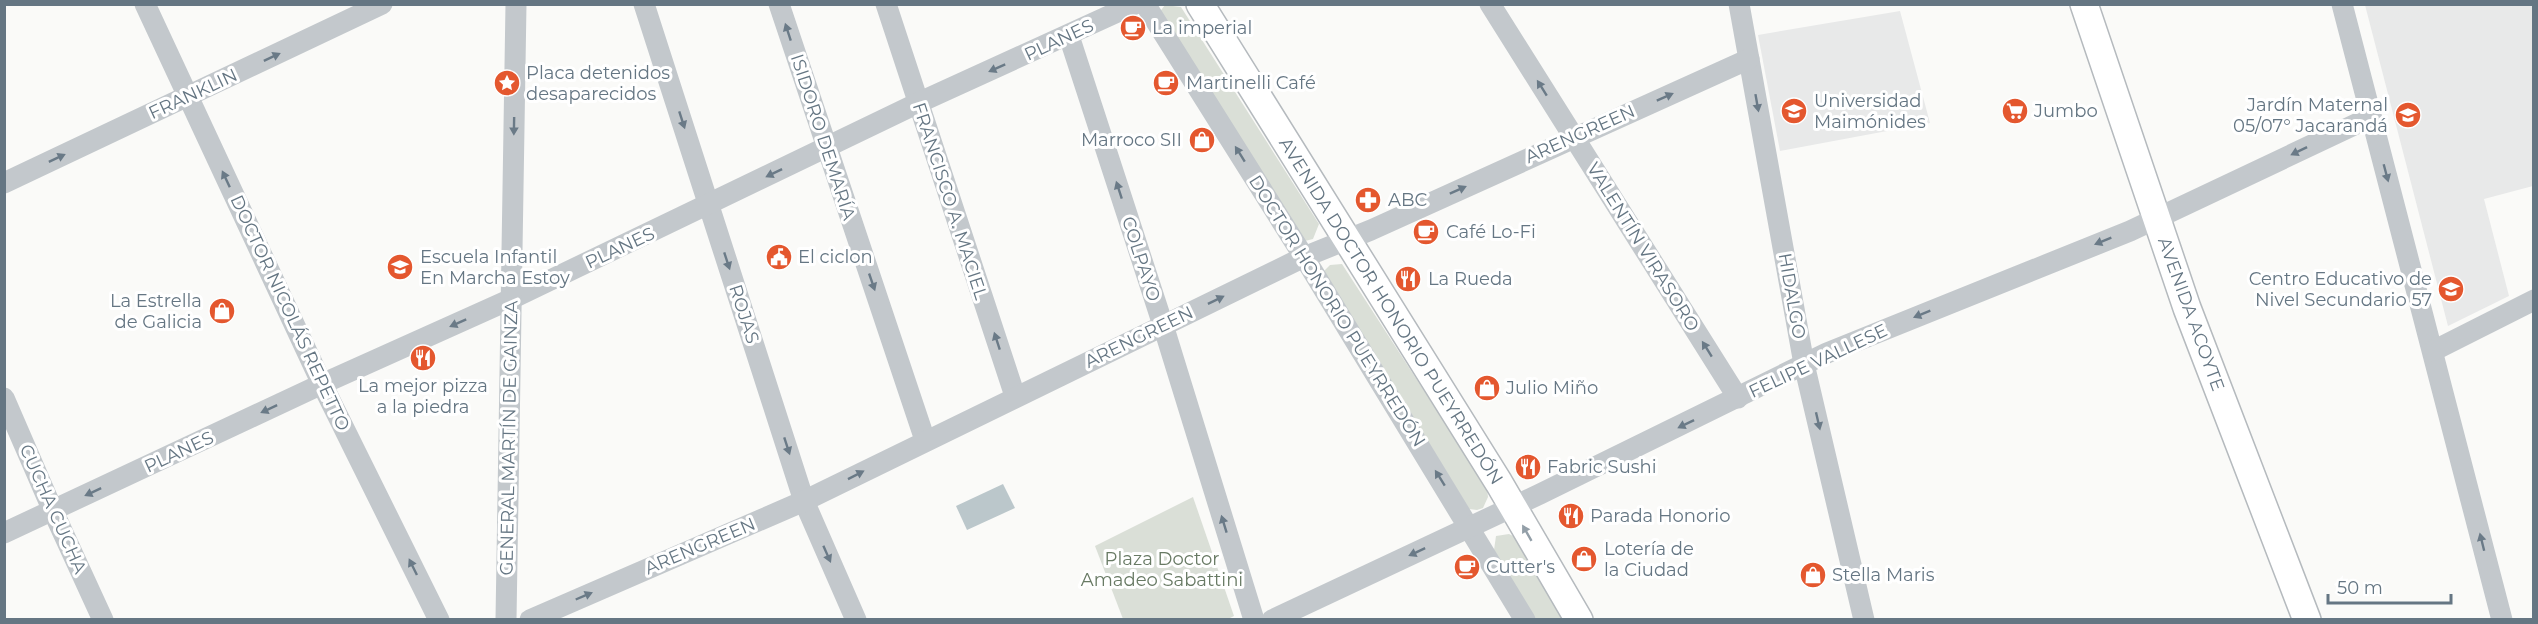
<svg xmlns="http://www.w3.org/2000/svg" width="2538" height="624" font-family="Montserrat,sans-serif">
<rect width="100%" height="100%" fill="#fafaf8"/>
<g fill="#e8e9e9">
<polygon points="2365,5 2533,5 2533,186 2484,199 2509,296 2448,326"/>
<polygon points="1900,11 1930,123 1780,151 1758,35"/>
</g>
<g fill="#dadfd7">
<polygon points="1165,5 1181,7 1319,224 1313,239 1305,241 1158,14"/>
<polygon points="1342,264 1487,488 1488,497 1483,508 1477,510 1469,509 1324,271 1330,265"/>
<polygon points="1193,497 1234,616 1226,620 1123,619 1095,546"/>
<polygon points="1509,534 1515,537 1564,619 1535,619 1494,550 1496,536"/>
</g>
<polygon fill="#bbc7cb" points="1003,484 1015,508 967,530 956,506"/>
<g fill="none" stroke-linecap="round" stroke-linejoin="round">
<defs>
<g id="major">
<polyline points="1200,4 1499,483 1579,620"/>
<polyline points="2084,4 2187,308 2307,620"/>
</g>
</defs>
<use href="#major" stroke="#b5babe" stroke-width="30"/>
<g stroke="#c3c8cc" stroke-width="21">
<polyline points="145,4 322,384 439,620"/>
<polyline points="644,4 804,501 856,620"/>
<polyline points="779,4 925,440"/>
<polyline points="886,4 1015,396"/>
<polyline points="1145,4 1304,257 1525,620"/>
<polyline points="1490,4 1738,398"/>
<polyline points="1739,4 1804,364 1864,620"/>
<polyline points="2342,4 2502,620"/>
<polyline points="1069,36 1163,325 1254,620"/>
<polyline points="4,183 382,4"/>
<polyline points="2433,351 2534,300"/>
<polyline points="4,398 53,511 103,620"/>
<polyline points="4,533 322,384 511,299 918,103 1135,4"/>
<polyline points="506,620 516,4"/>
<polyline points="530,620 804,501 1304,257 1371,230 1749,59"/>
<polyline points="1272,620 1540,494 1827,353 2130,231 2371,117"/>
</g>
<use href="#major" stroke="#fff" stroke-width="27"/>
</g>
<defs><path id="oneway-solid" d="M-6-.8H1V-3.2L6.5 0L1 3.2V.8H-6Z" transform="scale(1.5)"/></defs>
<g fill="#6a7a87">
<use href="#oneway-solid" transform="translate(788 32) rotate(-108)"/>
<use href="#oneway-solid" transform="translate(272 57) rotate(-25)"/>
<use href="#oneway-solid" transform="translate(997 68) rotate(156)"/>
<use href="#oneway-solid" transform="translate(1542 88) rotate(-122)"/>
<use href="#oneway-solid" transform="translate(1665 97) rotate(-24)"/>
<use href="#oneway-solid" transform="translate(1757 103) rotate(80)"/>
<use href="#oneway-solid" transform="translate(682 120) rotate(72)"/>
<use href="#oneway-solid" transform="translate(514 126) rotate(91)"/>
<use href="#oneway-solid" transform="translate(2299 151) rotate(154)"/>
<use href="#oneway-solid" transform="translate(1240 154) rotate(-122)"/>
<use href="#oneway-solid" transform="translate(57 158) rotate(-25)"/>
<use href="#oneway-solid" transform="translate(774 173) rotate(154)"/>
<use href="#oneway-solid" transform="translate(2386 173) rotate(75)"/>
<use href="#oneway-solid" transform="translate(226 179) rotate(-115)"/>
<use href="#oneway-solid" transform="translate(1119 190) rotate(-108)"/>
<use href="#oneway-solid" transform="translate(1458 190) rotate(-24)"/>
<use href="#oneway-solid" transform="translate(2103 241) rotate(158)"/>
<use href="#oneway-solid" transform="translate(727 261) rotate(72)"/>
<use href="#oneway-solid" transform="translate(872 282) rotate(71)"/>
<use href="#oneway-solid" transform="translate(1216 300) rotate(-26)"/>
<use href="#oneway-solid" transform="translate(1922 314) rotate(158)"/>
<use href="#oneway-solid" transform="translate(458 323) rotate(156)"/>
<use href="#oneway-solid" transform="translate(997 341) rotate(-108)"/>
<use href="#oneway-solid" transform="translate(1707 349) rotate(-122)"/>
<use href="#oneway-solid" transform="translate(269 409) rotate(155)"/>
<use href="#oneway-solid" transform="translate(1818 421) rotate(77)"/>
<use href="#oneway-solid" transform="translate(1686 424) rotate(154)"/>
<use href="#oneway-solid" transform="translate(787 446) rotate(72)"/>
<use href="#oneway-solid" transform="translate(856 475) rotate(-27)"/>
<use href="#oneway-solid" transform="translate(1440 478) rotate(-122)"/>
<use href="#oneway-solid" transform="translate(93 492) rotate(155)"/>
<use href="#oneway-solid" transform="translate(1224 524) rotate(-107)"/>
<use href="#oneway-solid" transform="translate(2482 542) rotate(-104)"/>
<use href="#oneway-solid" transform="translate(1417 552) rotate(155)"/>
<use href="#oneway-solid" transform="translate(827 554) rotate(66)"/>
<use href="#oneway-solid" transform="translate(413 567) rotate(-116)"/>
<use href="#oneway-solid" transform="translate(584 596) rotate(-23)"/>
</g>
<use fill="#939fa8" href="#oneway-solid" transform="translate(1527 533) rotate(-120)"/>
<defs>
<symbol id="cafe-disc" viewBox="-11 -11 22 22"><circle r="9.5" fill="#e4572e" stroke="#fff"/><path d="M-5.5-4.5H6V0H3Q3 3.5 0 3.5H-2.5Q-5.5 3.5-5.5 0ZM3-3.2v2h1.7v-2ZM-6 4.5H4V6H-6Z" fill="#fff"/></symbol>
<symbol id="sight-disc" viewBox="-11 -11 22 22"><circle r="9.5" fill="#e4572e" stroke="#fff"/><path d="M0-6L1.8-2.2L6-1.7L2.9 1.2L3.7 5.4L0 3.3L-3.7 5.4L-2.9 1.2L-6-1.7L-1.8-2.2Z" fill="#fff"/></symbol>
<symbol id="university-disc" viewBox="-11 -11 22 22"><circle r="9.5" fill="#e4572e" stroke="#fff"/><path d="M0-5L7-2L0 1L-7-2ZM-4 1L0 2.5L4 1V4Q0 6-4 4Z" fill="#fff"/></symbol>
<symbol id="supermarket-disc" viewBox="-11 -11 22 22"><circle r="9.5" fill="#e4572e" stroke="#fff"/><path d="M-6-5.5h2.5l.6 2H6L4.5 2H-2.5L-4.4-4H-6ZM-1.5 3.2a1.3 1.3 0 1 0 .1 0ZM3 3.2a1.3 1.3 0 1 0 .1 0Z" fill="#fff"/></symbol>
<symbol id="school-disc" viewBox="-11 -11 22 22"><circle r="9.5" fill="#e4572e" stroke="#fff"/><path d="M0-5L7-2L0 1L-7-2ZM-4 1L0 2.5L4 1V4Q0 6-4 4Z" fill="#fff"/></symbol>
<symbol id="shop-disc" viewBox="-11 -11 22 22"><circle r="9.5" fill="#e4572e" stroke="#fff"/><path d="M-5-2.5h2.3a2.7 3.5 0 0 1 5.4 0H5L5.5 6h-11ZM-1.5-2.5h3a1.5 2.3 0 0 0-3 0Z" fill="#fff"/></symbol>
<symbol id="pharmacy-disc" viewBox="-11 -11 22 22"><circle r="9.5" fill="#e4572e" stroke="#fff"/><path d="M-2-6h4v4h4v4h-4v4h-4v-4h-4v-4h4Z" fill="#fff"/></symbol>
<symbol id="civic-disc" viewBox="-11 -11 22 22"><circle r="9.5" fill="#e4572e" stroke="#fff"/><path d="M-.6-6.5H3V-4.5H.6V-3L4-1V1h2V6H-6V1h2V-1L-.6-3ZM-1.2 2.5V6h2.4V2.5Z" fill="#fff"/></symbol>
<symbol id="restaurant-disc" viewBox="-11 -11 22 22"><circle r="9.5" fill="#e4572e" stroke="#fff"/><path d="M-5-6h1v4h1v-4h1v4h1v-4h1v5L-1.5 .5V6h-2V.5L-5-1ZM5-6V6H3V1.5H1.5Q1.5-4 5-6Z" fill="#fff"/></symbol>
</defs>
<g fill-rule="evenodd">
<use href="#cafe-disc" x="1118" y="13" width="30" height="30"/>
<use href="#sight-disc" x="492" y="68" width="30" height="30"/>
<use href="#cafe-disc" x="1151" y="68" width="30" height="30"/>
<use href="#university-disc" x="1779" y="96" width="30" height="30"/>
<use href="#supermarket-disc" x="2000" y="96" width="30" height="30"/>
<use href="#school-disc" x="2393" y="100" width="30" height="30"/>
<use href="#shop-disc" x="1187" y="125" width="30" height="30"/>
<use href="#pharmacy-disc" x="1353" y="185" width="30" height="30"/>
<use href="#cafe-disc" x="1411" y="217" width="30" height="30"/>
<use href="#civic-disc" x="764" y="242" width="30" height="30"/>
<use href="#school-disc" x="385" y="252" width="30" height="30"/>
<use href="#restaurant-disc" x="1393" y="264" width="30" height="30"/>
<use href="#school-disc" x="2436" y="274" width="30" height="30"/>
<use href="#shop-disc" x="207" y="296" width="30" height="30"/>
<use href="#restaurant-disc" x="408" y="343" width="30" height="30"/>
<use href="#shop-disc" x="1472" y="373" width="30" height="30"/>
<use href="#restaurant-disc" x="1513" y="452" width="30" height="30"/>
<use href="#restaurant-disc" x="1556" y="501" width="30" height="30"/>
<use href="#shop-disc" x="1569" y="544" width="30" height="30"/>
<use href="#cafe-disc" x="1452" y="552" width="30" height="30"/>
<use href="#shop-disc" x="1798" y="560" width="30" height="30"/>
</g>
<g text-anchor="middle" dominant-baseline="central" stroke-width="6" stroke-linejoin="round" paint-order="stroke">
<g font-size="18" fill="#657683" stroke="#fff" text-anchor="start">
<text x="1152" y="28">La imperial</text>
<text x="526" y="73">Placa detenidos<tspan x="526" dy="21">desaparecidos</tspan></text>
<text x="1186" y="83">Martinelli Café</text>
<text x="1814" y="101">Universidad<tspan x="1814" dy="21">Maimónides</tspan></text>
<text x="2388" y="105" text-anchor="end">Jardín Maternal<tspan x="2388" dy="21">05/07° Jacarandá</tspan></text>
<text x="2034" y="111">Jumbo</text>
<text x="1182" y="140" text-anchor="end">Marroco SII</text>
<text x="1388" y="200">ABC</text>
<text x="1446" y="232">Café Lo-Fi</text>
<text x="420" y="257">Escuela Infantil<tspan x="420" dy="21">En Marcha Estoy</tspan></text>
<text x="798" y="257">El ciclon</text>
<text x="1428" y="279">La Rueda</text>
<text x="2432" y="279" text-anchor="end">Centro Educativo de<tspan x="2432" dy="21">Nivel Secundario 57</tspan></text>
<text x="202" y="301" text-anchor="end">La Estrella<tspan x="202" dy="21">de Galicia</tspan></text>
<text x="423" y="386" text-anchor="middle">La mejor pizza<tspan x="423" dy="21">a la piedra</tspan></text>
<text x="1506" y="388">Julio Miño</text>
<text x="1547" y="467">Fabric Sushi</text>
<text x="1590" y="516">Parada Honorio</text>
<text x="1604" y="549">Lotería de<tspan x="1604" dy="21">la Ciudad</tspan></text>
<text x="1486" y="567">Cutter's</text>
<text x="1832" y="575">Stella Maris</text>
</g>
<g font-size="18" fill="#657683" stroke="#fff">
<text transform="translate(1059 40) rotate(-25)">PLANES</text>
<text transform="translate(193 94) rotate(-25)">FRANKLIN</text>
<text transform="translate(1580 134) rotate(-24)">ARENGREEN</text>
<text transform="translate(823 137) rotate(72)">ISIDORO DEMARÍA</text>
<text transform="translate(950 201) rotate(72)">FRANCISCO A. MACIEL</text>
<text transform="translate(1643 247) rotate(58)">VALENTÍN VIRASORO</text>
<text transform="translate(620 248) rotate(-25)">PLANES</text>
<text transform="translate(1141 259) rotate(72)">COLPAYO</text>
<text transform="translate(1792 296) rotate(80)">HIDALGO</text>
<text transform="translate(1337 311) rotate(58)">DOCTOR HONORIO PUEYRREDÓN</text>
<text transform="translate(1391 311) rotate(58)">AVENIDA DOCTOR HONORIO PUEYRREDÓN</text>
<text transform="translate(290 313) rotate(65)">DOCTOR NICOLÁS REPETTO</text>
<text transform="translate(744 314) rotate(72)">ROJAS</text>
<text transform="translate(2191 314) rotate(70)">AVENIDA ACOYTE</text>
<text transform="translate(1139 337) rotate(-26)">ARENGREEN</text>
<text transform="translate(1818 361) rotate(-25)">FELIPE VALLESE</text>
<text transform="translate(509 438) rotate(-89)">GENERAL MARTÍN DE GAINZA</text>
<text transform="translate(179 452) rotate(-25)">PLANES</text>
<text transform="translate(53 509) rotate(66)">CUCHA CUCHA</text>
<text transform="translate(700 546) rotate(-23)">ARENGREEN</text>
</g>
<g font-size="18" fill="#687a64" stroke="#fff">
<text x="1162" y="559">Plaza Doctor<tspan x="1162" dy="21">Amadeo Sabattini</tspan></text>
</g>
</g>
<rect width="2538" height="624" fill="none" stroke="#657683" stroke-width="12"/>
<path d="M2328 594v9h123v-9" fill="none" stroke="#657683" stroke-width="3"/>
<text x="2337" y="594" font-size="18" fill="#657683" stroke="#ffffff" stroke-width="4.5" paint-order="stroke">50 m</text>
</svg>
